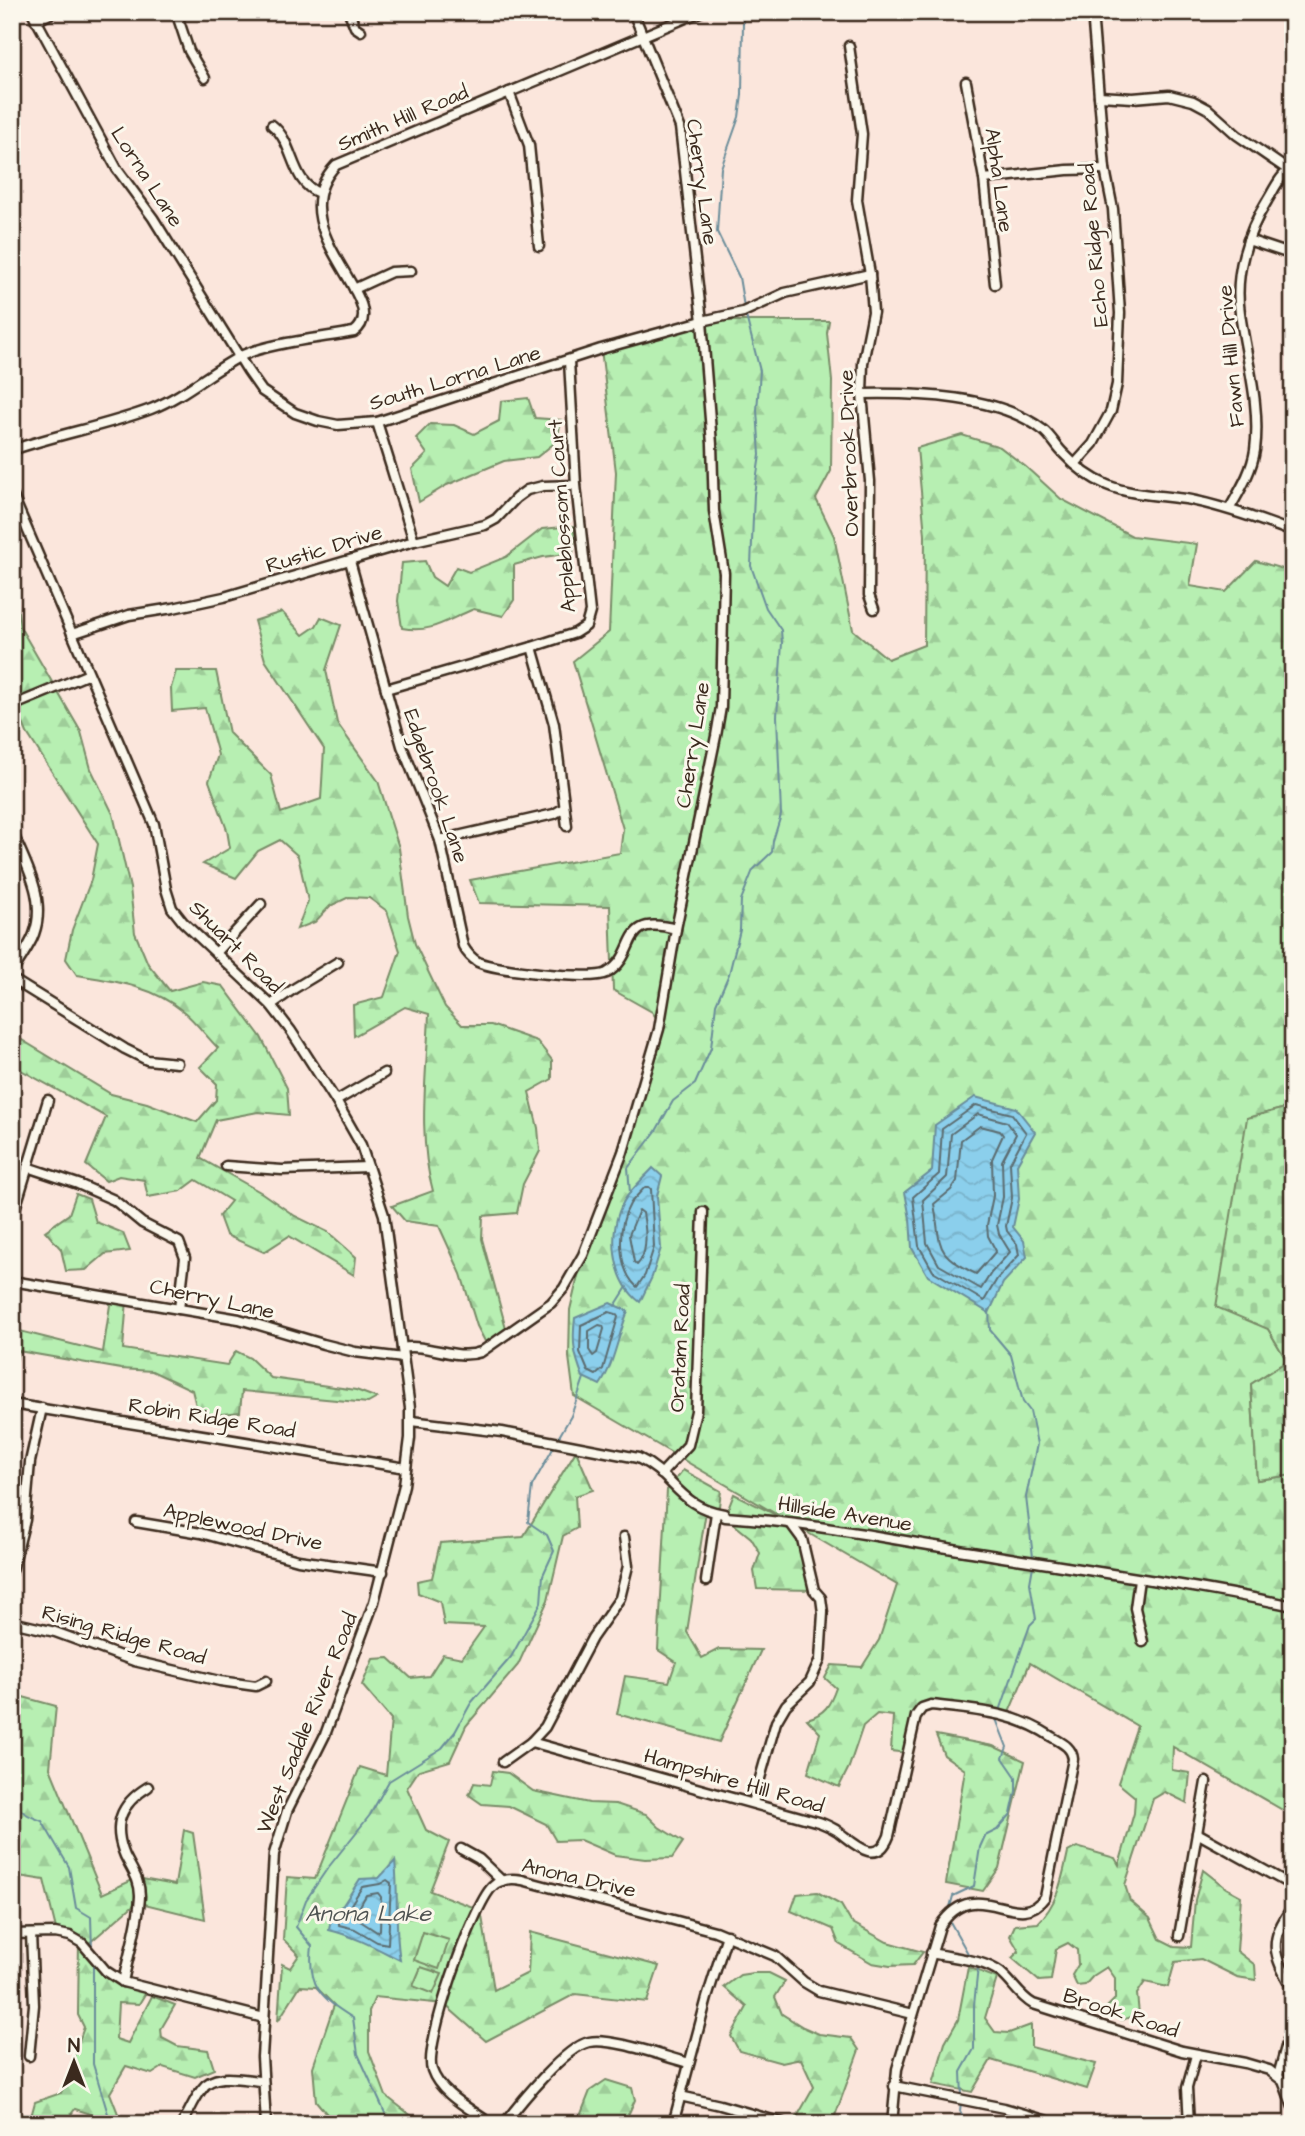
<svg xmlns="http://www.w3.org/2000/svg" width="1305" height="2136" font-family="'Architects Daughter',sans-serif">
<defs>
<pattern id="forest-firs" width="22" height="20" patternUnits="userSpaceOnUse" patternTransform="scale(1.75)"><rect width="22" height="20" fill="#b7efb2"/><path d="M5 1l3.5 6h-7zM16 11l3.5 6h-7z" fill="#9ecd99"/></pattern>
<pattern id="cemetery-stones" width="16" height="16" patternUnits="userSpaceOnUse" patternTransform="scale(1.75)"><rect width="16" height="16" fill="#b7efb2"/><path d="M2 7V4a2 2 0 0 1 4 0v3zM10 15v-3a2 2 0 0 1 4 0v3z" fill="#9ecd99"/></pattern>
<pattern id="water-waves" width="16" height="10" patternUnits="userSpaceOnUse" patternTransform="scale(1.75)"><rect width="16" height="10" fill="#8bcfec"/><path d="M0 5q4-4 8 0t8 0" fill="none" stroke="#79b2ca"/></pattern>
</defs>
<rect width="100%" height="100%" fill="#fbe6dc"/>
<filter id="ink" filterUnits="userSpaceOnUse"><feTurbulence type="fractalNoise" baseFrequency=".0143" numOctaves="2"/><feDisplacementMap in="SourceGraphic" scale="14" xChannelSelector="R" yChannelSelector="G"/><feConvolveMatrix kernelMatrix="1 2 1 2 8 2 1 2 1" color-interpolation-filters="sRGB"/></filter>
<g filter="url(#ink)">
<g fill="url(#forest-firs)" stroke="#798c68" stroke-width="2">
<path d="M702 321H829L827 333 832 381 831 471 816 499 834 536 853 630 888 659 924 645 925 535 917 448 962 435 1000 447 1026 467 1061 499 1132 536 1197 544 1190 586 1226 592 1256 561 1293 572V1106L1247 1118 1268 1329 1287 1361 1251 1384 1257 1480 1293 1475V1816L1173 1747 1172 1770 1190 1773 1187 1803 1165 1792 1153 1799 1125 1885 1130 1901 1150 1918 1160 1939 1174 1946 1191 1947 1195 1900 1203 1870 1226 1888 1241 1896 1237 1951 1255 1965 1256 1980 1237 1977 1201 1959 1175 1962 1168 1987 1145 1982 1137 1994 1139 2014 1122 2020 1103 2011 1115 1999V1978L1107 1967 1093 1976 1085 1985 1077 1986 1072 1975 1078 1965 1077 1950 1068 1943 1056 1949 1051 1980 1039 1981 1012 1958 1019 1951 1010 1936 1015 1925 1038 1923C1058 1903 1062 1879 1068 1852L1077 1847 1115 1858 1119 1865 1134 1813 1135 1797 1118 1783 1137 1726 1030 1663 1008 1715 922 1708 907 1753 891 1751 893 1716 877 1714 863 1726 849 1767 839 1787 808 1773 820 1733 807 1719C825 1714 830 1705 836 1688L825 1678 832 1665 862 1667 879 1640 897 1585 791 1523 802 1539 814 1590 757 1589 754 1571 760 1553 751 1538 725 1517 734 1494 788 1521 574 1396 569 1357 570 1310 583 1255 660 1023 652 1012 613 990 610 906 479 903 470 880 620 853 623 829 573 661 609 632 616 472 601 349Z"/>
<polygon points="528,398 535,418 561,420 557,441 537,457 504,461 447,485 419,502 412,469 427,454 416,438 430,424 454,425 474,434 499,421 501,401"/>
<path d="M573 526 575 537 573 553 543 557 514 565V600L503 616 474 609C448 619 432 634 402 628L398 601 402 563 425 561 432 577 445 586 456 567 469 572 506 557 542 529Z"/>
<path d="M12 586H15L20 627 81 732 91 769 113 814 130 888 135 933 148 964 170 991 203 982 223 986 261 1037 287 1088 289 1115 258 1112 216 1120 200 1158 262 1193 295 1216 328 1232 356 1257 354 1275 289 1236 264 1252 226 1235 219 1216 231 1201 196 1180 181 1191 148 1197 144 1180 119 1176 106 1181 86 1165 106 1117 12 1065V1034L111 1094 147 1103 197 1122 216 1100 217 1084 200 1067 218 1048C206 1036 196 1022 184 1012 153 986 115 981 77 975L66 959 72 930 91 880 98 844 27 733 17 709 12 708Z"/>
<path d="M282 612 303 635 316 626 321 617 341 625 326 670 337 723 378 781 399 848 408 916 415 944 445 1007 462 1025H491L537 1041 552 1060V1079L529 1092 538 1128 540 1151 523 1184 517 1213 483 1216 482 1239 506 1328 488 1347 477 1326 461 1274 439 1226 405 1221 392 1206 433 1191C417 1135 427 1072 429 1014L405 1007 354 1036 353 1005 384 997 400 951 387 911 369 898 349 897 330 906 315 922 297 929 308 901 298 856 280 840 258 851 236 878 203 864 230 848 227 830 209 781 218 755 205 708 172 711 171 688 176 671H216L229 733 271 775 281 813 321 799 324 749 265 660 254 621Z"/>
<polygon points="76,1194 89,1199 96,1222 123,1233 130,1251 105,1254 86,1270 66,1271 61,1249 45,1231 69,1214"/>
<polygon points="111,1298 127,1300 123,1349 227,1365 236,1351 250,1358 271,1378 356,1390 377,1398 368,1403 242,1391 240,1412 214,1415 197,1410 192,1390 152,1371 121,1369 18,1351 12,1383 12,1329 103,1352"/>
<polygon points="576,1451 593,1490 575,1496 577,1528 563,1536 548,1600 518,1665 466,1726 450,1761 419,1770 407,1788 426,1830 449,1842 430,1891 481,1910 494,1990 528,1973 530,1932 659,1966 647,2002 575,1994 486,2041 444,2004 375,1997 369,2011 369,2051 386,2096 422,2124 335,2124 316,2101 313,2067 334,2005 316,1987 300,1986 278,2021 282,1964 290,1968 299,1955 283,1939 287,1877 315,1879 360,1767 386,1775 391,1719 362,1685 373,1659 389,1658 411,1678 429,1676 443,1654 462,1658 484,1627 444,1625 440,1602 418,1593 417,1581 432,1578 440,1543 523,1537"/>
<polygon points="683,1470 721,1491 719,1506 706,1511 687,1632 702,1658 719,1649 761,1650 719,1742 617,1714 625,1676 669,1682 676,1662 658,1650 667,1490"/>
<polygon points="12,1694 56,1706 50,1768 102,1894 137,1878 175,1885 184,1830 193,1833 205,1919 137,1902 88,1944 124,1984 148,1989 139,2004 118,2003 116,2039 128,2043 152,1996 175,2005 161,2029 162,2038 177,2046 208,2050 214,2069 195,2077 163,2067 152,2074 126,2066 110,2093 122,2124 75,2109 64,2124 29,2124 35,2102 61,2093 84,2027 78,2015 79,1939 57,1933 44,1880 12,1875"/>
<polygon points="936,1735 993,1746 1025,1761 999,1868 983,1891 946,1884 965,1770 944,1755"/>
<polygon points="493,1771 508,1773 533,1791 589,1803 616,1804 646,1814 659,1827 683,1842 672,1858 645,1859 615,1855 580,1840 556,1841 546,1824 509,1806 482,1804 469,1795 474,1783 490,1785"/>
<polygon points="817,1892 841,1905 851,1922 887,1942 923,1952 913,1965 890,1966 872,1963 839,1944 833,1929 791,1911 797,1894"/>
<polygon points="968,1967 997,1978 985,2018 995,2032 1009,2033 1031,2025 1031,2047 1096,2064 1087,2089 991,2060 972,2092 933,2084 945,2043 958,2020"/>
<polygon points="753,1973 769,1973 785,1981 775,1997 782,2014 803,2027 819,2034 851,2038 859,2050 832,2124 793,2124 814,2087 801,2059 782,2063 739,2051 731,2036 747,2007 724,1987 740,1975"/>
<polygon points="606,2080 632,2088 635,2100 624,2124 577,2124 590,2091"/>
</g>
<polygon fill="url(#cemetery-stones)" stroke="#798c68" stroke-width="2" points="1293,1106 1293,1475 1257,1480 1251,1384 1287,1361 1268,1329 1216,1307 1247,1118"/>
<g fill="#b7efb2" stroke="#798c68" stroke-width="2">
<polygon points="423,1932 449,1940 439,1969 414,1960"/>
<polygon points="421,1967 442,1974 433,1994 413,1986"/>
</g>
<g fill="url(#water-waves)" stroke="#6b8d9a" stroke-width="2">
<polygon points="975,1097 1016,1108 1035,1132 1017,1164 1019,1199 1013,1227 1024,1241 1027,1257 1003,1283 989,1313 928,1276 912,1248 910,1219 905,1192 932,1171 935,1125"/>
<path d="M653 1168 662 1176 657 1196 661 1248 652 1277 640 1302C612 1281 607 1230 624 1201 631 1189 644 1178 653 1168Z"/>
<path d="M610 1303 628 1311C618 1335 614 1365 600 1385L583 1377C574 1354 572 1343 575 1318Z"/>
<path d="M395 1861C399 1894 394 1926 400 1960 376 1948 354 1936 329 1930L332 1913 343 1905 360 1879 379 1878Z"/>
</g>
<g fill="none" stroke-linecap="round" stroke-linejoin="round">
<g stroke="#5b6c70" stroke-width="2">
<polygon points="976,1105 1012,1114 1026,1133 1010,1163 1012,1198 1006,1226 1007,1231 1017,1244 1019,1255 997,1279 984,1301 933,1271 919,1246 913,1197 939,1174 942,1129"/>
<polygon points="978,1114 1007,1122 1016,1134 1002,1161 1003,1197 997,1225 999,1234 1010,1252 991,1273 981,1289 939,1265 927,1243 923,1200 947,1177 951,1134"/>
<path d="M980 1126 1000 1131 1003 1135 992 1159 993 1196 987 1225 988 1236 996 1251 976 1274C932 1252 942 1247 934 1204L951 1190 957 1181 961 1140Z"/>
<path d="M645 1187H649L651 1189 654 1247 645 1275 637 1287C617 1269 617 1227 630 1204 634 1198 641 1192 645 1187Z"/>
<path d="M639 1210 643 1213C646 1229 649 1253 637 1265L634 1262 629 1235Z"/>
<polygon points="609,1312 616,1314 618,1317 603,1369 596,1375 588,1371 580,1352 581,1325"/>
<polygon points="599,1325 603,1326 604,1329 597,1353 593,1356 589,1350 589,1331"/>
<polygon points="387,1880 391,1883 388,1944 377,1942 355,1929 339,1925 339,1917 348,1909 362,1887 380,1884"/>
<polygon points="378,1893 381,1897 380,1930 377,1932 354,1917 366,1895"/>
</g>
<g stroke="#6b8d9a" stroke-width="2">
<polyline points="741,12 743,21 742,95 739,117 721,168 717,232 739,277 744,307"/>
<polyline points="630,1193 628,1168 656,1131 673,1101 695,1084 711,1048 716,1004 729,974 740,930 741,900 753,870 772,852 773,841 781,815 777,716 782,643 781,630 766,608 751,566 754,494 760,455 757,410 760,371 746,316"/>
<polyline points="615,1306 627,1287"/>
<polyline points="989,1310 990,1330 1011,1355 1023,1402 1030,1411 1037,1444 1026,1497 1033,1557"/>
<polyline points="557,1440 571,1416 584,1378"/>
<polyline points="1001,1708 1030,1625 1036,1619 1030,1583 1033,1566"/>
<path d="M12 1799C20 1812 28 1816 42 1821L69 1867 76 1908 91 1917 92 1950"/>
<polyline points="950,1907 953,1896 974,1886 980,1847 985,1836 997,1830 1011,1814 1016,1791 1016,1777 1003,1758 1007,1747 996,1719"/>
<polyline points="949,1920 970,1957"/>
<polyline points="93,1960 93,2064 111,2124"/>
<polyline points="962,2097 961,2072 974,2049 974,2005 978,1967"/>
<polyline points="961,2102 960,2111 967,2124"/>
<path d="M390 2124 358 2054 353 2018C321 1998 307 1986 312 1946L296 1927 306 1900 327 1869 370 1815 389 1781 442 1748 455 1732 471 1703 511 1657 541 1603 543 1575 554 1551 547 1535 528 1522 532 1486 555 1445"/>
</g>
<defs>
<g id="minor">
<polyline points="32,12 117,169 153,218 248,371 262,391 295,413 318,421 338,425 377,422 601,349 702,321 743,312 785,293 870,274"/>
<polyline points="176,12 189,51 205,78"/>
<polyline points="349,12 355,27 361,31"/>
<polyline points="36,21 54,12"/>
<polyline points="849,46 862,134 857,200 870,274 873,312 863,363 862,394 870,481 869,595 874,609"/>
<polyline points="966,82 984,179 995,284"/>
<polyline points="509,92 529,145 539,246"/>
<polyline points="1099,96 1133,98 1169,95 1193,101 1208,109 1237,135 1288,170"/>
<path d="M272 125C295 143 290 182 319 193"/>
<polyline points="984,179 1067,170 1105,169"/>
<polyline points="1248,240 1293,255"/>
<polyline points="354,289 391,272 411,271"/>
<path d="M862 394C916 393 999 395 1043 430 1052 437 1056 447 1064 454 1076 467 1090 478 1107 485 1133 496 1163 495 1191 500 1226 507 1259 519 1293 532"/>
<polyline points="377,422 414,541"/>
<path d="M12 450C58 434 106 426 151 409 184 396 209 373 239 357 266 343 322 338 354 332 396 302 276 229 336 165L700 12"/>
<polyline points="1075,464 1093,444 1111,411 1117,384 1120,313 1113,209 1105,169 1092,12"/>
<polyline points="12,494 154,824 166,889 172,908 183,922 271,1005 291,1031 336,1101 361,1145 384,1215 410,1408 410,1438 404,1485 374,1602 325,1735 287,1811 274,1854 262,2057 266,2124"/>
<path d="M1230 508C1240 490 1252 471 1255 450 1261 404 1246 358 1240 313 1234 274 1247 233 1267 201 1274 190 1281 173 1293 168"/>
<path d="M350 561 402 746 440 840 463 946C467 953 471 958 478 962 495 970 592 981 607 973 640 954 618 913 676 929"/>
<polyline points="72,634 129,615 173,608 224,597 414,541 485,525 496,519 516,498 527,490 543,486 576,485"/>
<polyline points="532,647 554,724 567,826"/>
<polyline points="386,689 532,647 575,633 586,626 590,612 576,485 569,361"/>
<polyline points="12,706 89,674"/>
<path d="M12 831C26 865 49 902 32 939 26 951 19 961 12 972"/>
<polyline points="440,840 554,814 564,808"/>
<polyline points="216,953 261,904"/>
<polyline points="12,979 125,1049 147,1060 177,1063"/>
<polyline points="271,1005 295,988 338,962"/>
<polyline points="336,1101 384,1073"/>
<polyline points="226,1166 282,1170 368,1167"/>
<polyline points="27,1167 78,1184 114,1200 142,1223 179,1242 185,1258 179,1309"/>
<polyline points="12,1219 48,1100"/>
<polyline points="12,1281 239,1319 323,1344 355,1352 403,1358"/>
<path d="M402 1348C429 1343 455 1361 481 1352L551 1303 564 1288 583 1255 623 1152 659 1029 676 929 716 736 721 707 724 573 714 511 712 444 702 321 680 127 633 12"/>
<polyline points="12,1404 406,1468"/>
<path d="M411 1421 502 1432 638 1458C675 1475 677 1506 724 1514L725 1517C810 1522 894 1540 978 1553 1083 1570 1189 1584 1293 1606"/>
<polyline points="661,1474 688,1445 696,1411 703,1212"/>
<polyline points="136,1522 201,1533 298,1560 383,1572"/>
<polyline points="12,1571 25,1520 30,1462 42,1408"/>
<polyline points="1139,1579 1135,1608 1143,1642"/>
<polyline points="706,1581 716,1513"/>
<polyline points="12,1622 55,1632 134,1661 220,1681 256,1686 266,1681"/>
<path d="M531 1742 815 1821C823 1823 829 1826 836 1830 852 1841 876 1869 889 1836L916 1716 922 1708 931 1705C975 1710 1015 1712 1052 1737 1062 1743 1072 1747 1073 1759L1045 1897C1017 1936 977 1871 940 1926L897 2069 892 2124"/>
<polyline points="503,1762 531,1742 545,1727 592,1638 620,1598 628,1566 624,1537"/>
<polyline points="753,1803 776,1722 786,1705 810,1682 820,1660 823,1613 821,1598 814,1590 802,1539 791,1524"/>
<polyline points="1197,1833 1293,1886"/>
<polyline points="461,1849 479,1859 502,1881"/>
<path d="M1293 1906C1268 1941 1272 1953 1293 1990"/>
<polyline points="12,1934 55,1933 70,1936 82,1943 106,1971 123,1982 264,2018"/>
<polyline points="1179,1936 1206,1782"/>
<path d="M931 1953C953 1958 983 1959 1001 1973 1013 1983 1019 1996 1033 2004L1182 2051 1245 2063 1269 2070 1283 2081 1293 2107"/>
<path d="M123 1982C128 1956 139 1923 140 1896 140 1880 132 1870 125 1856 112 1825 120 1804 148 1787"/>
<polyline points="29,2056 34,2005 31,1934"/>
<polyline points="1278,2076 1293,2021"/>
<polyline points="894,2086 1004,2108 1058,2124"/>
<polyline points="680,2096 720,2105 783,2123"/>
<path d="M182 2124C189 2113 194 2099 202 2089 214 2071 244 2080 262 2081"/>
<path d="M491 2124C471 2109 440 2094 432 2070 423 2045 473 1906 492 1887 500 1879 511 1878 522 1880L715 1931 775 1956 804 1982 819 1991 913 2014"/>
<path d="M504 2124C520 2103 565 2047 589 2042 611 2037 665 2057 689 2063"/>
<polyline points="673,2124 707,1998 727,1935"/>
<polyline points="1189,2124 1187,2088 1196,2055"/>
</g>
</defs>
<use href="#minor" stroke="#3b2a1e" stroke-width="13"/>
<use href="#minor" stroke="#fbf7ec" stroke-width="8"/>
</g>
</g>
<g text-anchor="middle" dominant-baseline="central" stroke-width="6" stroke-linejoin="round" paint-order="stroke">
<g font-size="21" fill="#3b2a1e" stroke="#fbf7ec">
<text transform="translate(403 118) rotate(-23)">Smith Hill Road</text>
<text transform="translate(147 177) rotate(57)">Lorna Lane</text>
<text transform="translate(999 180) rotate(82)">Alpha Lane</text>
<text transform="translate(702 182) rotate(82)">Cherry Lane</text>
<text transform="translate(1094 245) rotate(-95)">Echo Ridge Road</text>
<text transform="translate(1231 356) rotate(-95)">Fawn Hill Drive</text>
<text transform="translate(455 378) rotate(-17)">South Lorna Lane</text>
<text transform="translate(849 453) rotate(-92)">Overbrook Drive</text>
<text transform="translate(562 516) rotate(-94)">Appleblossom Court</text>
<text transform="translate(324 549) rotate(-17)">Rustic Drive</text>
<text transform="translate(693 745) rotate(-81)">Cherry Lane</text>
<text transform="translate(436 786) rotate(71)">Edgebrook Lane</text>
<text transform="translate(236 947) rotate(45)">Shuart Road</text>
<text transform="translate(212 1299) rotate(12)">Cherry Lane</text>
<text transform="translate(680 1348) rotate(-87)">Oratam Road</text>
<text transform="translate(212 1418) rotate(9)">Robin Ridge Road</text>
<text transform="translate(845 1514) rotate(9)">Hillside Avenue</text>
<text transform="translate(243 1527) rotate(12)">Applewood Drive</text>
<text transform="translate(124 1635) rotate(16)">Rising Ridge Road</text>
<text transform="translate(307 1723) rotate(-68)">West Saddle River Road</text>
<text transform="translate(734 1781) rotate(16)">Hampshire Hill Road</text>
<text transform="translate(579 1878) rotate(13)">Anona Drive</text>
<text transform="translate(1121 2013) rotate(18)">Brook Road</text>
</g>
<g font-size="23" font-style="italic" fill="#4f5352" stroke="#fbf7ec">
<text x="368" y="1914">Anona Lake</text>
</g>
</g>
<rect width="1305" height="2136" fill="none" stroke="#fbf7ec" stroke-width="42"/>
<rect x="21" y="21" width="1263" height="2094" fill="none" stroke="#3b2a1e" stroke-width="2.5" filter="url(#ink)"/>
<g transform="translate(74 2062)" stroke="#fbf7ec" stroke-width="5" paint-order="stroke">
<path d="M0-5L12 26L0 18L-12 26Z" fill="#3b2a1e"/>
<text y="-10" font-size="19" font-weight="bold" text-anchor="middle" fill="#3b2a1e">N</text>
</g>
</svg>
